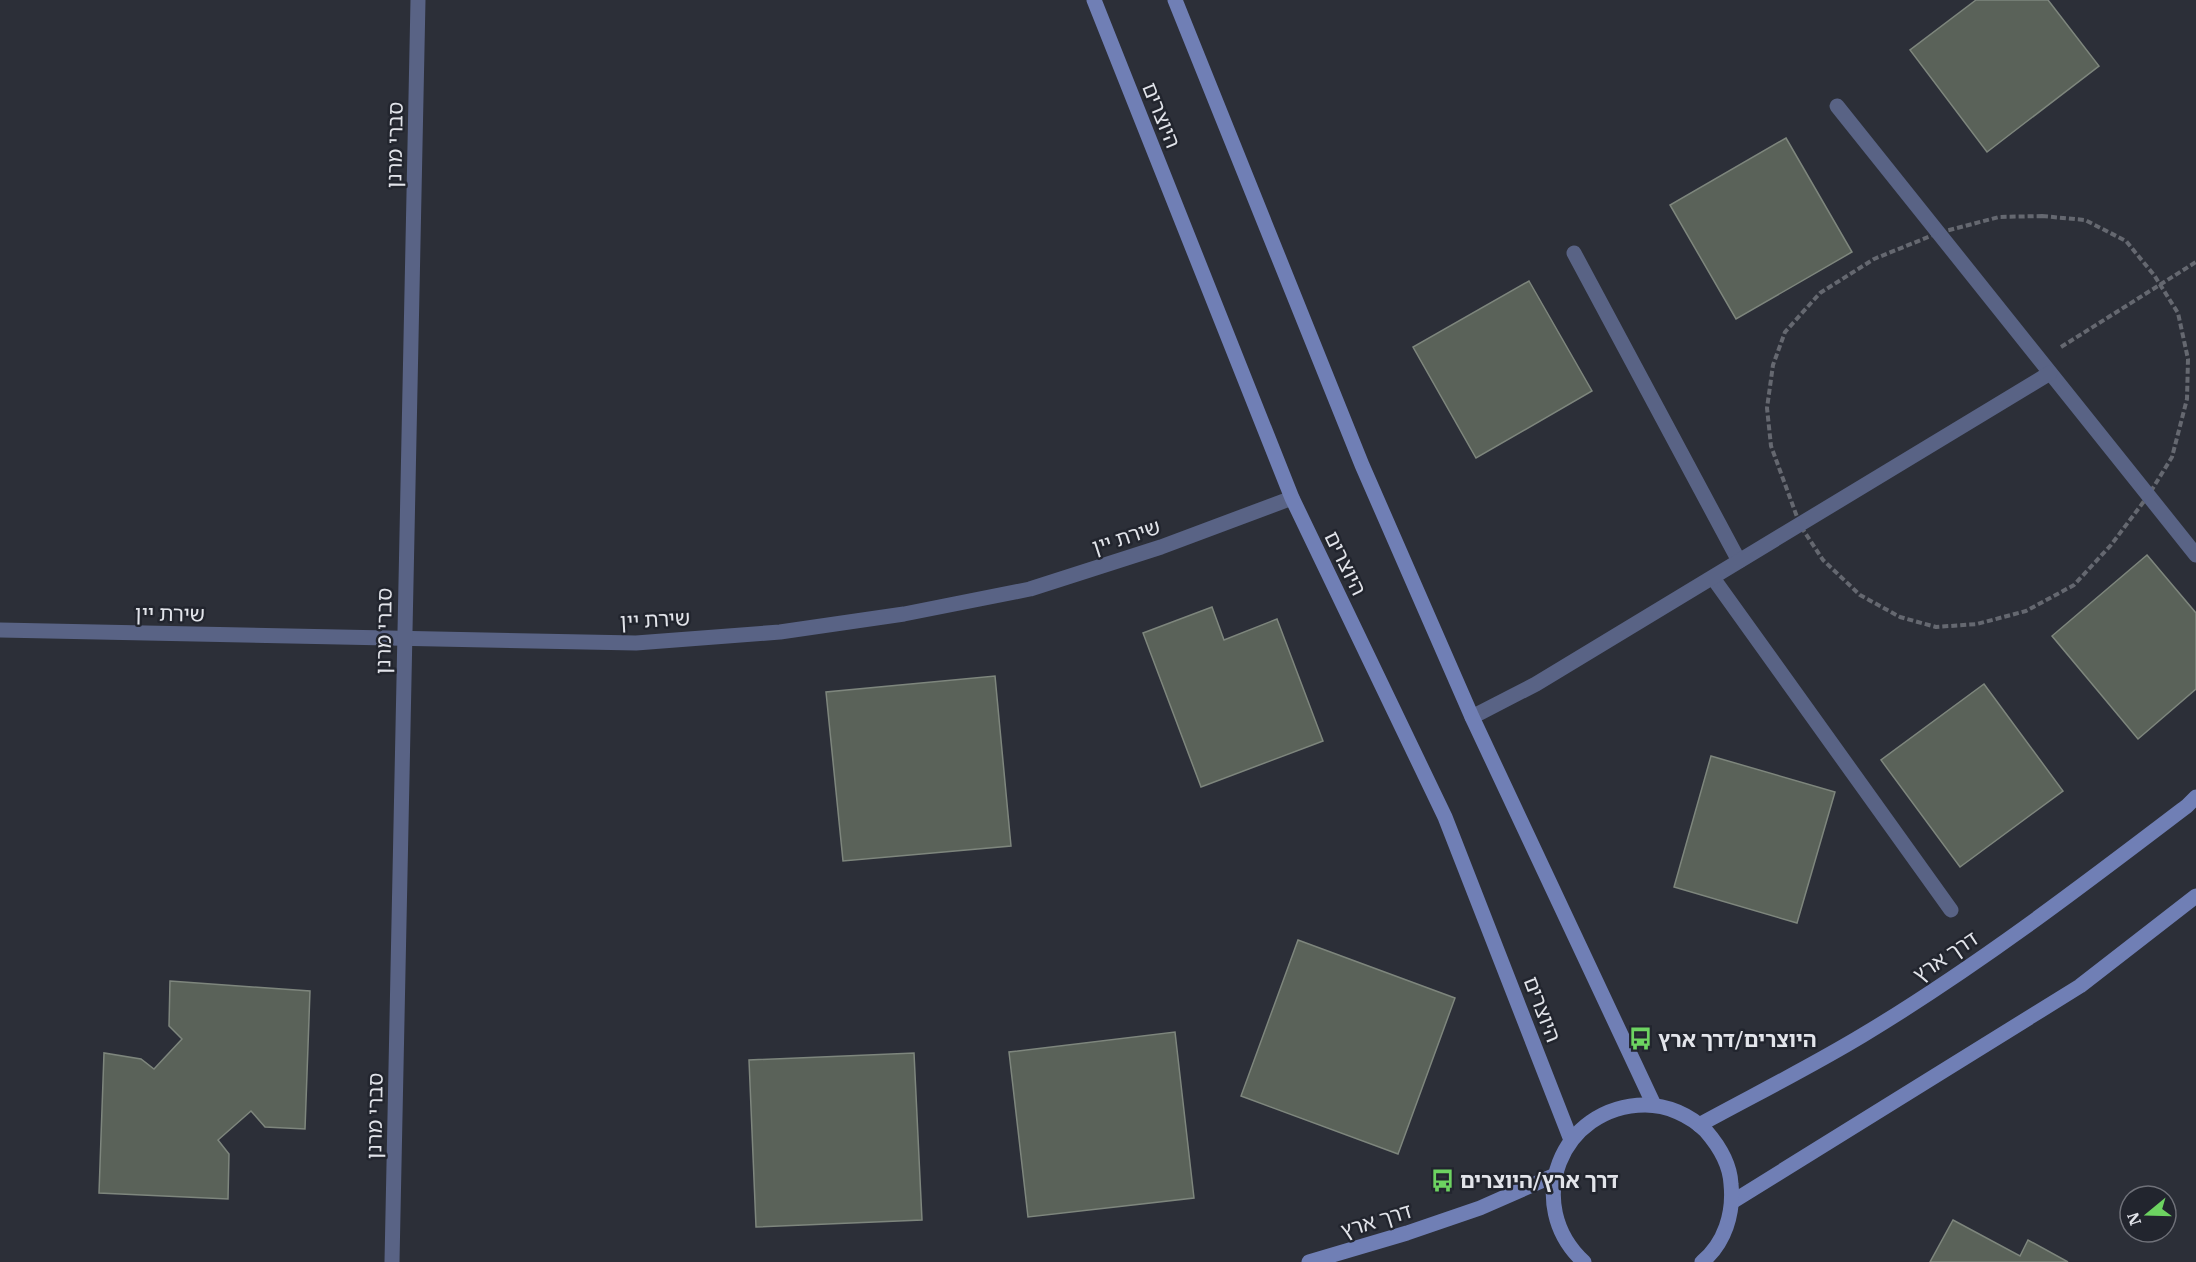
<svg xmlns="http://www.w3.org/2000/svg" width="2196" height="1262" font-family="'IBM Plex Serif','Noto Sans Hebrew',serif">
<rect width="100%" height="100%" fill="#2c2f38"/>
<g fill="#5a6259" stroke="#7e867d" stroke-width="1.5">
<polygon points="1976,0 2048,0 2099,66 1987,152 1910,50"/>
<polygon points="1786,138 1852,252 1736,319 1670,205"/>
<polygon points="1529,281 1592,391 1476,458 1413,347"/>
<polygon points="2147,555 2196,613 2196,689 2138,739 2052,636"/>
<polygon points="1212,607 1224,640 1277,619 1323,741 1201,787 1143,633"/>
<polygon points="995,676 1011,846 843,861 826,692"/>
<polygon points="1984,684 2063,791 1960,867 1881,760"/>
<polygon points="1711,756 1835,792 1797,923 1674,887"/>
<polygon points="1298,940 1455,998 1398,1154 1241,1096"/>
<polygon points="170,981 310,991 305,1129 265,1127 251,1111 218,1140 229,1154 228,1199 99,1193 104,1053 141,1059 154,1069 182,1039 169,1026"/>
<polygon points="1175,1032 1194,1198 1028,1217 1009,1052"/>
<polygon points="914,1053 922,1220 756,1227 749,1060"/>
<polygon points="1953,1220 2020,1256 2028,1240 2068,1262 1930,1262"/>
</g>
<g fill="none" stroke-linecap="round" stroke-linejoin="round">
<g stroke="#656870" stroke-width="4" stroke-dasharray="6 3" stroke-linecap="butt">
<polygon points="2042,216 2085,220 2126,241 2154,275 2178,313 2188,359 2187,399 2172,457 2148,496 2111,545 2074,585 2026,611 1977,624 1936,627 1900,617 1860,595 1823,560 1800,525 1771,446 1767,408 1773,365 1785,332 1820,293 1874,259 1938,233 1999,217"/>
<polyline points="2061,347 2196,262"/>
</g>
<g stroke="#596385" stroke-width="15">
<polyline points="1837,106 2196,555"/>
<polyline points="1574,253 1739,561"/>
<polyline points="1713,578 1951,910"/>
</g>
<g stroke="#596385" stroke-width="15">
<polyline points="0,630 636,643 780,632 904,614 1030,589 1161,547 1292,498"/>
<polyline points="1472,717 1536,684 2050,373"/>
<polyline points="392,1262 418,0"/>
</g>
<g stroke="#707fb5" stroke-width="15">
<polyline points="1094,0 1292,498 1445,817 1571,1140"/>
<polyline points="1175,0 1362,465 1472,717 1654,1105"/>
<path d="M1699 1125C1754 1095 1810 1067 1863 1035 1976 967 2082 886 2187 806L2196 797"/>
<polyline points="1732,1202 2080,986 2196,896"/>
<polyline points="1309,1262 1407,1233 1480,1208 1555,1175"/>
<path d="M1584 1262C1522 1205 1560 1106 1645 1105 1667 1105 1690 1115 1706 1131 1719 1146 1730 1164 1731 1184 1734 1213 1725 1243 1702 1262"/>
</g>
</g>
<defs>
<symbol id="bus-bare" viewBox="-9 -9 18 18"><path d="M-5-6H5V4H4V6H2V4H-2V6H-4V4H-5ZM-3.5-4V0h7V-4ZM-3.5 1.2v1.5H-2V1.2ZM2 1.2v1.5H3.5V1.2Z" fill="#6dd361" stroke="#22252e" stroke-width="2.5" paint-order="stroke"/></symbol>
</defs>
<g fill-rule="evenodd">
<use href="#bus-bare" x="1624" y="1022" width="33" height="33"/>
<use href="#bus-bare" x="1426" y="1164" width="33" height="33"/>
</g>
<g text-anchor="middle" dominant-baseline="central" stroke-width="5" stroke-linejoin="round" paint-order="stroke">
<g font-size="21" fill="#e2e4ea" stroke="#22252e">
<text transform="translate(1162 115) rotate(68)">היוצרים</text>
<text transform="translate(394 145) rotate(-89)">סברי מרנן</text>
<text transform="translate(1126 536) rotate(-18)">שירת יין</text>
<text transform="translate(1346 563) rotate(64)">היוצרים</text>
<text transform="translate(170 613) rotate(1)">שירת יין</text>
<text transform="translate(655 619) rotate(-3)">שירת יין</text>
<text transform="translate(383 631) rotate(-89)">סברי מרנן</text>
<text transform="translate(1945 956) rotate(-34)">דרך ארץ</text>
<text transform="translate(1543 1009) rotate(69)">היוצרים</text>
<text transform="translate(374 1116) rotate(-89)">סברי מרנן</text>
<text transform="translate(1376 1220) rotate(-17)">דרך ארץ</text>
</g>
<g font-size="21" font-weight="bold" fill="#e2e4ea" stroke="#22252e" text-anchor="start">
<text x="1658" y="1039">היוצרים/דרך ארץ</text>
<text x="1460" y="1180">דרך ארץ/היוצרים</text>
</g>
</g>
<g transform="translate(2148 1214) rotate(251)"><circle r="28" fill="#22252e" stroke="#6f7179" stroke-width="1.5"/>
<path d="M0-4.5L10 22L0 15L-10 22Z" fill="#6dd361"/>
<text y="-9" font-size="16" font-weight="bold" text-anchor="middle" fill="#e2e4ea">N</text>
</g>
</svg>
